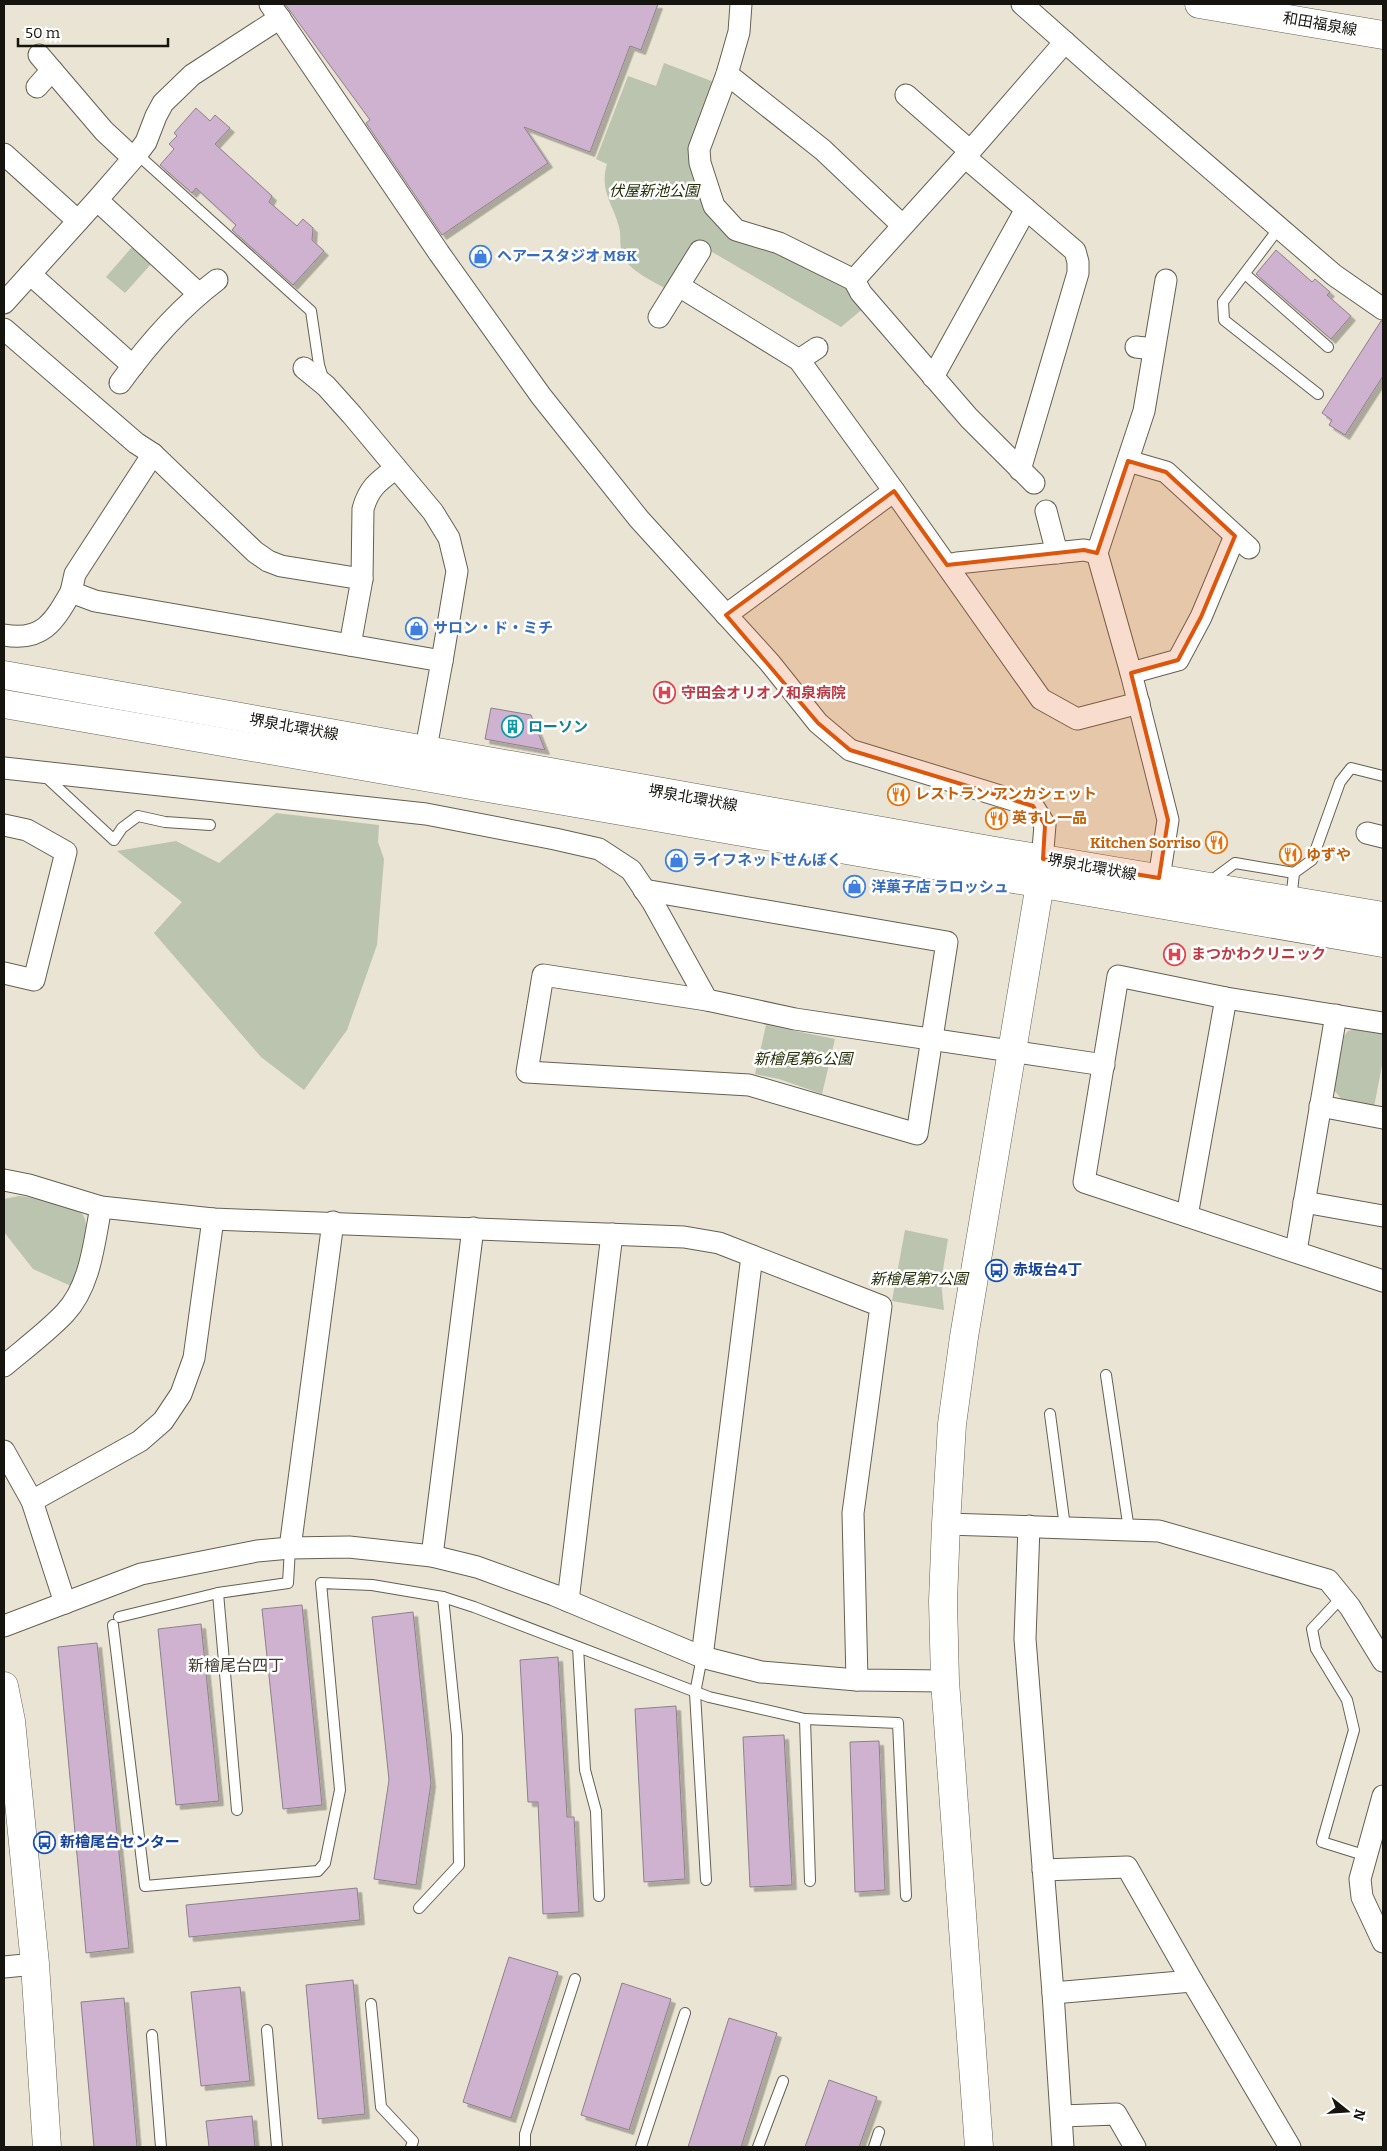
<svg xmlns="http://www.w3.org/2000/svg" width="1387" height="2151" font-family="Bitter,'Noto Sans JP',serif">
<defs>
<filter id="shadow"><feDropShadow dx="4.5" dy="4.5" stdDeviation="0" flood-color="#0004"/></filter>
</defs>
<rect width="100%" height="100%" fill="#e9e4d3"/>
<g fill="#bbc4ae">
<path d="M664 63 714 82 690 145 711 212 782 253 844 282 865 307 841 327 695 242 666 289C653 281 634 273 625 260 618 250 622 238 619 227 613 203 599 191 607 164L596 159 628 76 656 86Z"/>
<polygon points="133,246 152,263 125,293 106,277"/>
<polygon points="276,813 379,825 378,842 384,859 377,945 347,1030 304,1090 261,1057 154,933 182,902 117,851 176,841 219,863"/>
<polygon points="766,1025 835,1039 822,1094 779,1079 755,1074"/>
<polygon points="1359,1028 1383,1034 1383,1060 1374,1107 1343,1101 1334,1090 1344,1036 1348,1031"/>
<path d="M19 1196C32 1197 44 1201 57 1204 65 1207 76 1208 82 1214 94 1226 76 1271 71 1286L33 1269 4 1232V1199Z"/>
<polygon points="905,1230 948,1239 941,1282 944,1310 892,1301"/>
</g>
<g fill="#ceb2cf" stroke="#8d818d" filter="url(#shadow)">
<polygon points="285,4 658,4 641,50 630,46 590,152 524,127 548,163 442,235 366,123 370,120"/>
<polygon points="196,108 210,121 215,115 230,128 215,144 272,196 269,202 297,226 303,219 313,228 312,240 324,251 293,285 232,230 236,225 196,188 192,193 160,165 174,149 169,144 177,136 174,133"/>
<polygon points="1276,250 1312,282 1315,279 1330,292 1327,295 1351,316 1331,339 1256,274"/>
<polygon points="1381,321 1383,321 1383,376 1345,435 1329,425 1332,420 1322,413"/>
<polygon points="491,708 531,715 545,750 485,739"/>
<polygon points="302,1605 322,1805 283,1809 262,1609"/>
<polygon points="413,1612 431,1783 416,1885 374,1879 389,1780 372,1617"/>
<polygon points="201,1624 219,1801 176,1805 158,1629"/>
<polygon points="97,1643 129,1948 86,1953 58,1647"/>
<polygon points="558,1657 567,1817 574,1817 579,1912 543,1914 538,1802 528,1802 520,1660"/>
<polygon points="676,1706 685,1879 644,1882 635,1709"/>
<polygon points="784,1735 792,1885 750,1887 743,1737"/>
<polygon points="879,1741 885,1890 855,1892 850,1742"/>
<polygon points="357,1888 360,1920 189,1937 186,1905"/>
<polygon points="509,1957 558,1972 511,2118 463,2102"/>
<polygon points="353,1980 365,2114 318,2119 306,1985"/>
<polygon points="622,1983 671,1999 629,2130 581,2115"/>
<polygon points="240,1987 250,2081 201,2086 191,1992"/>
<polygon points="124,1998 137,2147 94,2147 81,2002"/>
<polygon points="729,2018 777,2033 741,2147 688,2147"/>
<polygon points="829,2080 877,2097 859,2147 805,2147"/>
<polygon points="252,2116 255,2147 209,2147 206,2121"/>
</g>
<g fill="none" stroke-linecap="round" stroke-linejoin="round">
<defs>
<g id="lane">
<polyline points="137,154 311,311 319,365 323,378"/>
<polyline points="1279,228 1223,302 1224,320 1318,394"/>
<polyline points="1245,274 1328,347"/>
<polyline points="44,775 114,840 122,828 138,816 165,822 210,825"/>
<polyline points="1208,883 1235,863 1294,873"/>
<polyline points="1291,901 1294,873 1312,860 1340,782 1351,768 1383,776"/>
<polyline points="1106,1375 1129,1530"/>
<polyline points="1050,1414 1065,1527"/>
<polyline points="218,1593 237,1810"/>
<polyline points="1342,1597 1312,1629 1316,1649 1347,1700 1354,1730 1322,1842 1367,1856"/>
<polyline points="119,1617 218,1593 288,1583 290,1548"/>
<polyline points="113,1625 145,1886 318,1871 325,1863 340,1790 321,1583 372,1585 443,1597 474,1607 709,1697 805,1719 898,1723 906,1896"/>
<polyline points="578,1647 585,1770 596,1811 599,1896"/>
<polyline points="702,1657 695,1693 706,1880"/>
<polyline points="805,1719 810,1881"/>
<polyline points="419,1908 459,1865 457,1736 443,1597"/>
<polyline points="371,2004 381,2107 413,2141 411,2147"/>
<polyline points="267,2030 277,2147"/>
<polyline points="152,2035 161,2147"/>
<polyline points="525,2147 525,2134 575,1979"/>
<polyline points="641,2147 685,2013"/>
<polyline points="758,2147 783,2081"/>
<polyline points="874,2147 879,2132"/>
</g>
<g id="street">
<polyline points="270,4 439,253 541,396 639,519 770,663 818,723 850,750 1033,806 1045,825 1041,873"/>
<polyline points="741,4 739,32 727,74 699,149 700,163 714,206 736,230 779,243 854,280 861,293 969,418 1034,483"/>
<polyline points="1022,4 1101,74 1334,275 1383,309"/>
<polyline points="39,55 104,131 133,158"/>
<polyline points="727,74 823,150 902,225"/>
<polyline points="37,87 52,70"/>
<polyline points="906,95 970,151"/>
<polyline points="4,154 78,221"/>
<polyline points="965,157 1075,251 1078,262 1078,273 1020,470"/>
<polyline points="97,200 199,294"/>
<polyline points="30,274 133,366"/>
<polyline points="854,280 965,157 1065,42"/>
<polyline points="679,286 799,360 894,491 1041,699 1077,719 1139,703"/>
<polyline points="4,303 97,200 137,154 146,142 156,116 163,103 192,75 280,18"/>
<polyline points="659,317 700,251"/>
<polyline points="4,329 136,443 153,454 255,552 268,561 281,566 362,579 350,645"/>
<polyline points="1136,347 1154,349"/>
<polyline points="799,360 817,348"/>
<polyline points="304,368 326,386 352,415 433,512 449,538 457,571 442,661"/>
<polyline points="933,377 1026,209"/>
<path d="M120 383C146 347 181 307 217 280"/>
<polyline points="1128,461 1166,472 1249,548"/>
<polyline points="1046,511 1057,553"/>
<polyline points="1097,553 1131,673 1168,820 1159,878"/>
<polyline points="947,565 957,563 1084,550 1097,553 1144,411 1166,280"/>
<path d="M362 579 363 509C369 487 379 481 396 468"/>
<polyline points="71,592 75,574 153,454"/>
<polyline points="726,615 894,491"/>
<path d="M4 635C42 642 54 622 71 592L95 601 442 661 423 765"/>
<polyline points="1131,673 1178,660 1201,617 1235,536"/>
<polyline points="4,768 426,814 555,839 599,849 631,870 652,901 707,1000 795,1019 1104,1065"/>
<polyline points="4,825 27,830 66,852 34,980 4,973"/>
<polyline points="1367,833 1383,837"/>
<polyline points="644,890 947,942 917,1134 749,1085 527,1072 543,975 707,1000"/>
<polyline points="1383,1023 1226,998 1118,976 1084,1182 1383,1281"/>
<polyline points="1320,1106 1383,1118"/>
<polyline points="4,1180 29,1185 101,1207 213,1219 684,1237 719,1243 881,1306 853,1513 857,1680"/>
<polyline points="1304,1202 1383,1216"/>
<polyline points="1187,1216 1226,998"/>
<polyline points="1296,1251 1336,1015"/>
<path d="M4 1366C24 1349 47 1332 65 1313 91 1285 94 1242 101 1207"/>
<polyline points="4,1451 32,1501 65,1603"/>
<polyline points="32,1501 140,1441 163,1421 181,1394 194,1358 213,1219"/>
<polyline points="946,1524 1159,1531 1328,1580 1350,1607 1383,1661"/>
<polyline points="1029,1526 1025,1639 1053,1993 1063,2147"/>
<polyline points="290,1548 333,1222"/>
<polyline points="432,1556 473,1228"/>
<polyline points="568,1601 612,1234"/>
<polyline points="4,1626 141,1574 257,1551 290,1548 349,1547 432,1556 477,1567 554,1595 702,1657 761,1672 857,1680 945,1681"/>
<polyline points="702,1657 752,1256"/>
<polyline points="1383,1796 1360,1879 1362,1897 1383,1942"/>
<polyline points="1043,1870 1127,1867 1192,1981 1290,2147"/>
<polyline points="4,1967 35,1964"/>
<polyline points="1053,1993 1192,1981"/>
<polyline points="1062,2116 1116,2114 1135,2147"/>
</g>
<g id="secondary">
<polyline points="1199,4 1383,35"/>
<polyline points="4,675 995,851 1383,916"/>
<polyline points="4,704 1383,943"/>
<polyline points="4,1686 11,1721 35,1964 47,2147"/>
<polyline points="979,2147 945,1681 943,1601 946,1524 952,1424 964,1337 1040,884"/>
</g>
</defs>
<use href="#lane" stroke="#656051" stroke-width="12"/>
<use href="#street" stroke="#656051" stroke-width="23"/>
<use href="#secondary" stroke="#656051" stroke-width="29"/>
<use href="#lane" stroke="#fff" stroke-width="10"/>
<use href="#street" stroke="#fff" stroke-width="21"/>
<use href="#secondary" stroke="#fff" stroke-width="28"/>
</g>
<path fill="#de560c" fill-opacity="0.2" stroke="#de560c" stroke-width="4" stroke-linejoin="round" d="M1128 461 1166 472 1235 536 1201 617 1178 660 1131 673 1168 820 1159 878 1043 859 1045 825 1033 806 850 750 818 723 726 615 894 491 947 565 1084 550 1097 553Z"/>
<defs>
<symbol id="shop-ring" viewBox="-11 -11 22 22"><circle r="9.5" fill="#fff" stroke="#3f7fe0" stroke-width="1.5"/><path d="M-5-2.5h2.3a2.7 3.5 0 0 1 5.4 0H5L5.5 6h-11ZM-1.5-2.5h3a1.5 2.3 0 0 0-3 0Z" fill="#3f7fe0"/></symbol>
<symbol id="hospital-ring" viewBox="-11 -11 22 22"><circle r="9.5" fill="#fff" stroke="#e0444e" stroke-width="1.5"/><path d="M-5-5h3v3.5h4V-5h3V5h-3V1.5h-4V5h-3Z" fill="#e0444e"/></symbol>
<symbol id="building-ring" viewBox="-11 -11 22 22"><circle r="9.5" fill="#fff" stroke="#0f9aa8" stroke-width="1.5"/><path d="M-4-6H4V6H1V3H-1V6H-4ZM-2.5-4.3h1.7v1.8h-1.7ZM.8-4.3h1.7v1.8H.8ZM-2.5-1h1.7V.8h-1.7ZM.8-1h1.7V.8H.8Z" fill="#0f9aa8"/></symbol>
<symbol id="restaurant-ring" viewBox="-11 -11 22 22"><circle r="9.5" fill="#fff" stroke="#e8710a" stroke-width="1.5"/><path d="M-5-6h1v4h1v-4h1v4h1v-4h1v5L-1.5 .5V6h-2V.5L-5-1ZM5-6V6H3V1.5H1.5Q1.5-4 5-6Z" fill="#e8710a"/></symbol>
<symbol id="bus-ring" viewBox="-11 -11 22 22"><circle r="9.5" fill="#fff" stroke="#1a4fb4" stroke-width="1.5"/><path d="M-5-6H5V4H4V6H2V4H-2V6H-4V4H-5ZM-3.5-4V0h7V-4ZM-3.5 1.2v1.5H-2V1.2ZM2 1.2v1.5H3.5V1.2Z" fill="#1a4fb4"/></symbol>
</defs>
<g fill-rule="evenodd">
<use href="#shop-ring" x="468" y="244" width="25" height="25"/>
<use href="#shop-ring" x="404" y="616" width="25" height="25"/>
<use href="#hospital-ring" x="652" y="680" width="25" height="25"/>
<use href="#building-ring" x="500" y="714" width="25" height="25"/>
<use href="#restaurant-ring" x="886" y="782" width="25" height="25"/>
<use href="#restaurant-ring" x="984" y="806" width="25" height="25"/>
<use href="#restaurant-ring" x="1204" y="830" width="25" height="25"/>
<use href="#restaurant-ring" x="1278" y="842" width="25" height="25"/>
<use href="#shop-ring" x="664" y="848" width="25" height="25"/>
<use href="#shop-ring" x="842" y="874" width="25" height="25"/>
<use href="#hospital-ring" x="1162" y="942" width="25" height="25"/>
<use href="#bus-ring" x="984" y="1258" width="25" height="25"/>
<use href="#bus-ring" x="32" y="1830" width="25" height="25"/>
</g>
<g text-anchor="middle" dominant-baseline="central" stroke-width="5" stroke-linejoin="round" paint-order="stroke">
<g font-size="15" fill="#16140f" stroke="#fff">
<text transform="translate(1320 24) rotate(10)">和田福泉線</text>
<text transform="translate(294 727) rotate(10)">堺泉北環状線</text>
<text transform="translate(693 798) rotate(10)">堺泉北環状線</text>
<text transform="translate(1092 867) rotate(10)">堺泉北環状線</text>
</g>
<g font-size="15" font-style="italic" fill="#243007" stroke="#fff">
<text x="654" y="191">伏屋新池公園</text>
<text x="803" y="1059">新檜尾第6公園</text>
<text x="919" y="1279">新檜尾第7公園</text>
</g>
<g font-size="15" font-weight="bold" fill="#366cbe" stroke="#fff" text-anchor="start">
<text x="497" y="256">ヘアースタジオ M&amp;K</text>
<text x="433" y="628">サロン・ド・ミチ</text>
<text x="692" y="860">ライフネットせんぼく</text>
<text x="871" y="887">洋菓子店 ラロッシュ</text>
</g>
<g font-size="15" font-weight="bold" fill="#be3a42" stroke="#fff" text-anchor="start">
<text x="681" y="693">守田会オリオノ和泉病院</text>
<text x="1191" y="954">まつかわクリニック</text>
</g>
<g font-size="15" font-weight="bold" fill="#0d838f" stroke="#fff" text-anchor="start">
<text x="528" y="727">ローソン</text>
</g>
<g font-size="15" font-weight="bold" fill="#c56008" stroke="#fff" text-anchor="start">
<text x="915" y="794">レストラン アンカシェット</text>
<text x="1012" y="818">英すし一品</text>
<text x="1201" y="843" text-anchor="end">Kitchen Sorriso</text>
<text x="1306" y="855">ゆずや</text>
</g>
<g font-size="15" font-weight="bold" fill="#164399" stroke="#fff" text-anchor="start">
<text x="1013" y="1270">赤坂台4丁</text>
<text x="60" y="1842">新檜尾台センター</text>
</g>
<g font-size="16" fill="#3e392c" stroke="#fff">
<text x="236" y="1665">新檜尾台四丁</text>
</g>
</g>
<rect width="1387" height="2151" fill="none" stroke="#16140f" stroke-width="10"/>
<g transform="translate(1347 2111) rotate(107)" stroke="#ffffff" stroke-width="4" paint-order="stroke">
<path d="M0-4L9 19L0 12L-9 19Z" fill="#16140f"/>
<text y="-8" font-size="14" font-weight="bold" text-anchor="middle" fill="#16140f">N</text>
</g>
<path d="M18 38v8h150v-8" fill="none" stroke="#16140f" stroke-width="2.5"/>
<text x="25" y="38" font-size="15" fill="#16140f" stroke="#ffffff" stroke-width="4" paint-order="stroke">50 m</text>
</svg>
